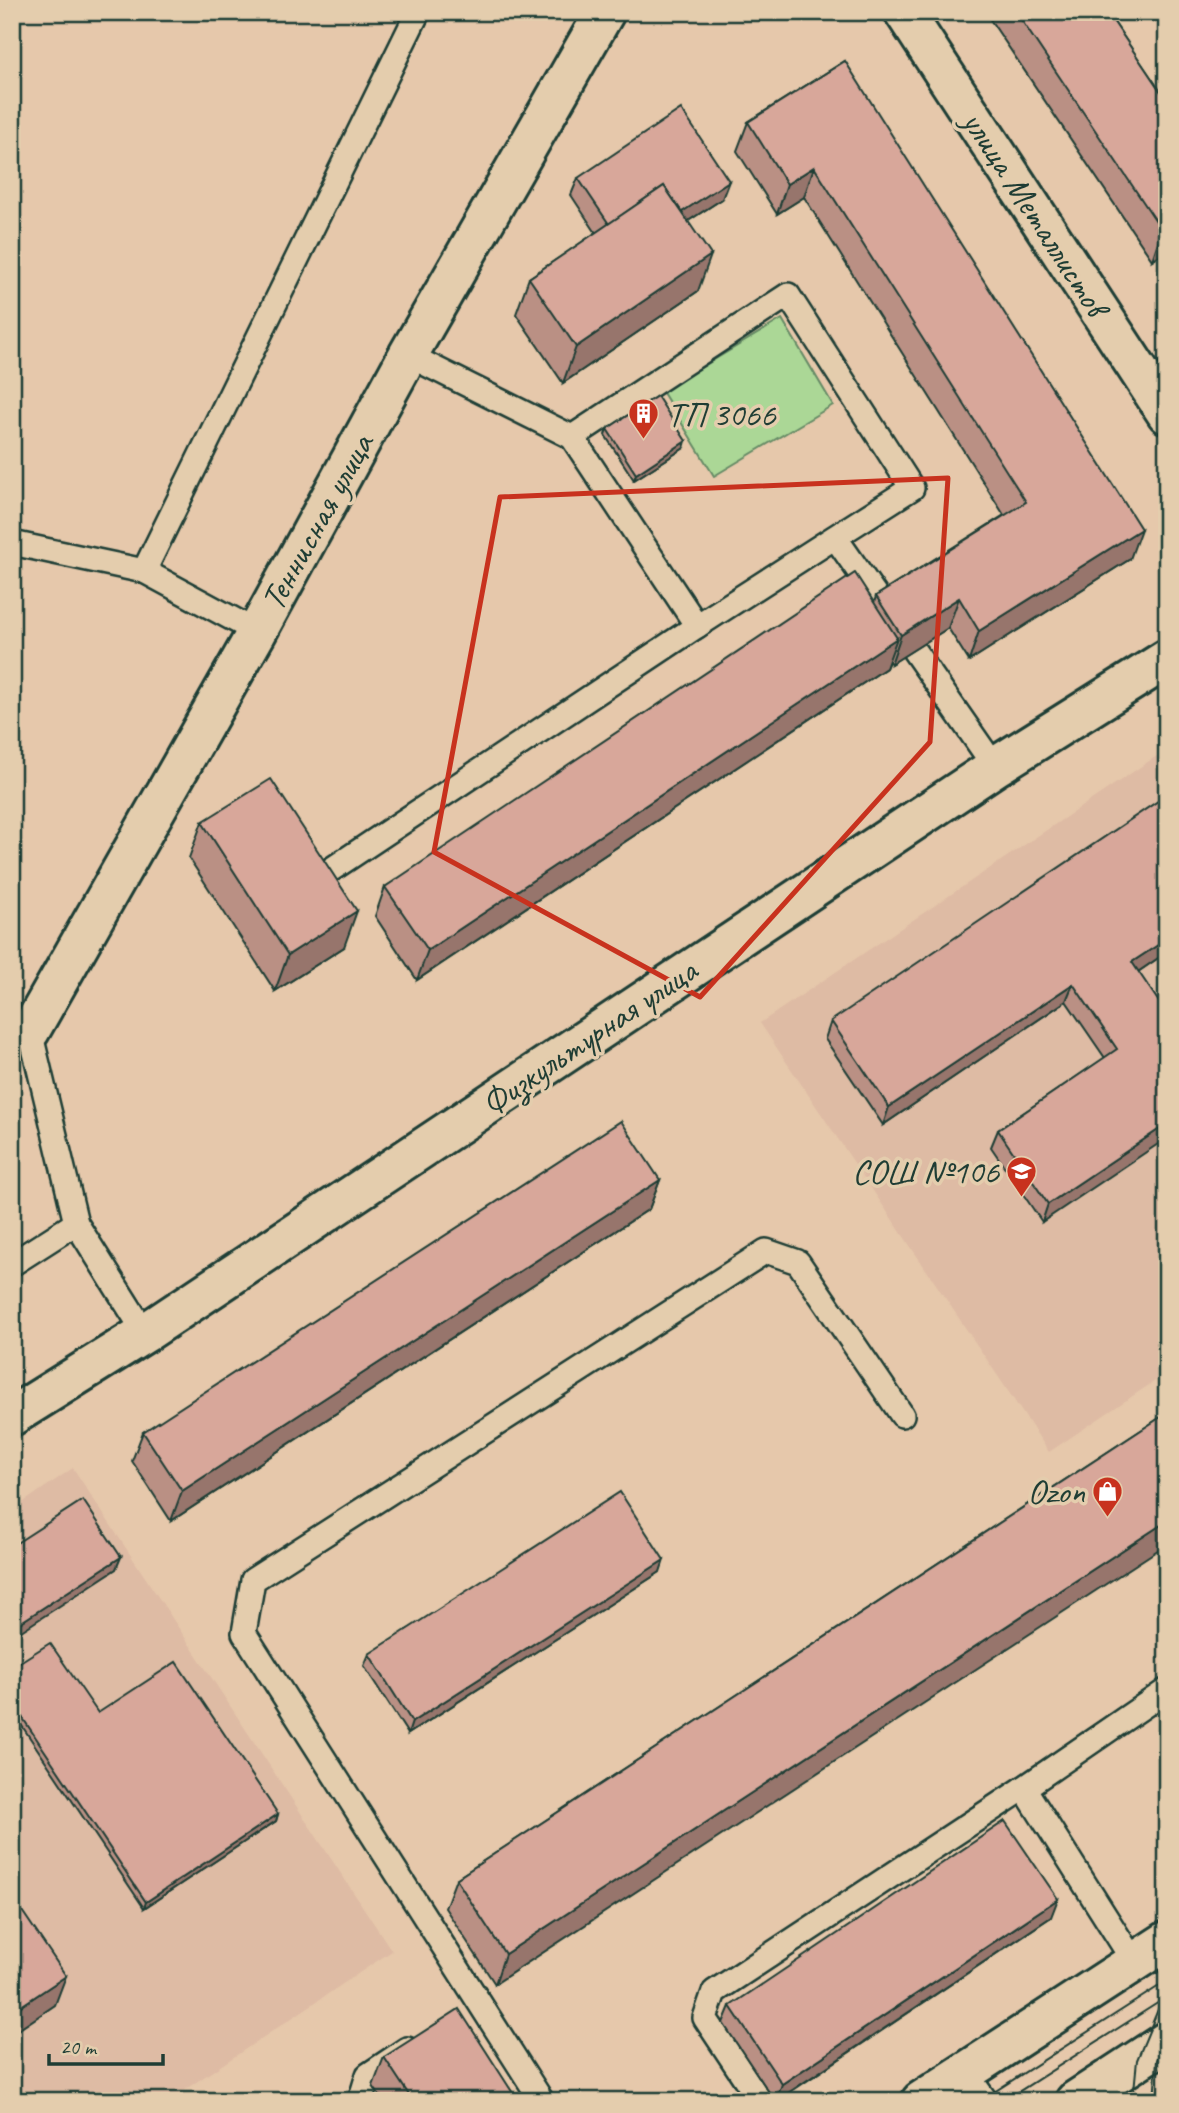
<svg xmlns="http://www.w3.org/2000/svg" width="1179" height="2113" font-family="Caveat,sans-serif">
<rect width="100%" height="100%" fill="#e6c8ab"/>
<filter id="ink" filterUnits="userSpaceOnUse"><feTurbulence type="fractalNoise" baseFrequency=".0143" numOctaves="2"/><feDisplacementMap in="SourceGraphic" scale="14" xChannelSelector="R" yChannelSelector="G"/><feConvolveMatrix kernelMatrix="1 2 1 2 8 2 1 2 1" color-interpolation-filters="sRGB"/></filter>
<g filter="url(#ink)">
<g fill="#debba4">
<polygon points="1167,749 1167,1373 1049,1452 760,1023"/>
<polygon points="73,1468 392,1951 168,2101 12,2101 12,1510"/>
</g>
<polygon fill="#abd796" stroke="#658a65" stroke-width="2" points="782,319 833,405 714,476 662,391"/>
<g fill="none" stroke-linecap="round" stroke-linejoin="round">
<defs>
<g id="lane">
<polyline points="408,355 572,437"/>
<polyline points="835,537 697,626 572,437 788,295 912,488 835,537 995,767"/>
<polyline points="12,543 144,571 257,632"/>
<polyline points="144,571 418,12"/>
<polyline points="329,871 697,626"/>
<polyline points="12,1025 30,1031 76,1223 145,1333"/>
<polyline points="12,1264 76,1223"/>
<polyline points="1024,1788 1134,1962"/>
<polyline points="965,2072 986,2101"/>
<polyline points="360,2101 368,2075 407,2049"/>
<polyline points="542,2101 244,1633 253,1580 766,1251 798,1262 902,1415"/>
<polyline points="760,2101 705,2018 714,1992 1024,1788 1167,1690"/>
</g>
<g id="street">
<polyline points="904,12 1167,414"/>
<polyline points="30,1031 257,632 408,355 605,12"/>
</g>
<g id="primary">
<polyline points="12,1416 145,1333 995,767 1167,659"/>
<polyline points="921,2101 1167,1941"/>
<polyline points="1075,2101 1167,2041"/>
</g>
</defs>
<use href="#lane" stroke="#1f3d34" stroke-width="28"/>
<use href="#street" stroke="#1f3d34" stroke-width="44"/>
<use href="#primary" stroke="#1f3d34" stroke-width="44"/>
<use href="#lane" stroke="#e4cdad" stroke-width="23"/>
<use href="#street" stroke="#e4cdad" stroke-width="38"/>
<use href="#primary" stroke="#e4cdad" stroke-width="38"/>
<g stroke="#1f3d34" stroke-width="2">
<polyline points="980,2101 1167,1981"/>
<polyline points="1004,2101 1167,1997"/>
<polyline points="1133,2101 1137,2060 1162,2000"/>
<polyline points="1154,2101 1157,2060 1167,2041"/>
</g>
</g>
<g fill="#ba9084" stroke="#1f3d34" stroke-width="2">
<polygon points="985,12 1107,12 1167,101 1167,250 1152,260"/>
<polygon points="845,61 1130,559 969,661 948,628 891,664 889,661 886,668 417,980 375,916 385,887 874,603 876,596 1004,515 804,197 777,214 737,151 748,122"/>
<polygon points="578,178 722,199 688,221 698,291 563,383 516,314 529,278 596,233 571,195"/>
<polygon points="607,429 684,448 634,480 605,435"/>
<polygon points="202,822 344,947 275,991 189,858"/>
<polygon points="1167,952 1138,972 1167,1014 1042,1222 991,1147 998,1130 1105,1058 1066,1001 883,1125 825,1039 831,1021"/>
<polygon points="660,1180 649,1209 171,1521 132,1461 143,1432"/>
<polygon points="1167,1413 495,1984 445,1908 456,1879"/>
<polygon points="660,1572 408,1734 364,1666 369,1654"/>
<polygon points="12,1667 98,1713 278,1814 276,1821 144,1908 12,1711"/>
<polygon points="1051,1917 777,2101 775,2101 723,2023 730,2006"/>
<polygon points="384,2057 518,2101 383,2101 373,2086"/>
</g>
<g fill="#97756c" stroke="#1f3d34" stroke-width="2">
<polygon points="814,167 804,197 777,214 787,184"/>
<polygon points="729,181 722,199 662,238 668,221"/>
<polygon points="1167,227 1167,250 1152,260 1162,230"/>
<polygon points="711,255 698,291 563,383 576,347"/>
<polygon points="686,441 684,448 634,480 636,474"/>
<polygon points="1141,529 1130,559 969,661 979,631"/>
<polygon points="959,598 948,628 891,664 901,635"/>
<polygon points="897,638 886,668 417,980 428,950"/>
<polygon points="357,911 344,947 275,991 288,955"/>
<polygon points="1167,939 1167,952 1126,980 1132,962"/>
<polygon points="1073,984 1066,1001 883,1125 889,1107"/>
<polygon points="1167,1124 1167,1138 1042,1222 1048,1204"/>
<polygon points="660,1180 649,1209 171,1521 182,1491"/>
<polygon points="1167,1521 1167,1544 495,1984 505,1954"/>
<polygon points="121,1557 116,1569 12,1637 12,1628"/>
<polygon points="664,1560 660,1572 408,1734 412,1722"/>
<polygon points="278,1814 276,1821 144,1908 146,1902"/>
<polygon points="1058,1899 1051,1917 776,2101 782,2084"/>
<polygon points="66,1976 55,2005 12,2034 12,2012"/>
</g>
<g fill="#d8a79a" stroke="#1f3d34" stroke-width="2">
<polygon points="1016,12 1107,12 1167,101 1167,227 1162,230"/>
<polygon points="845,61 1141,529 979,631 959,598 901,635 876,596 1026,502 814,167 787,184 748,122"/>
<polygon points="681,109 729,181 682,212 664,186 609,224 578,178"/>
<polygon points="664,186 711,255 576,347 529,278"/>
<polygon points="657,396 686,441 636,474 607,429"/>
<polygon points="855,573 897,638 428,950 385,887"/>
<polygon points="271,779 357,911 288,955 202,822"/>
<polygon points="1167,795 1167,939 1132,962 1167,1014 1167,1124 1048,1204 998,1130 1117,1049 1073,984 889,1107 831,1021"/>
<polygon points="621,1121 660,1180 182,1491 143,1432"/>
<polygon points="1167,1413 1167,1521 505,1954 456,1879"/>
<polygon points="620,1492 664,1560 412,1722 369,1654"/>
<polygon points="83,1500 121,1557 12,1628 12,1546"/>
<polygon points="50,1643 98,1713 176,1662 278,1814 146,1902 12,1702 12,1667"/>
<polygon points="1005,1821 1058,1899 782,2084 730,2006"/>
<polygon points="12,1896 66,1976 12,2012"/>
<polygon points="459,2009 518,2101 413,2101 384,2057"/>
</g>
</g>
<path fill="none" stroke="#c8321e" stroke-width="5" stroke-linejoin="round" d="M948 478 930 742 700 997 434 852 500 497Z"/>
<defs>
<symbol id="building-pin" viewBox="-11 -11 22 30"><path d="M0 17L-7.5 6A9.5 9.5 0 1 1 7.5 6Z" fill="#c8321e" stroke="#e4cdad"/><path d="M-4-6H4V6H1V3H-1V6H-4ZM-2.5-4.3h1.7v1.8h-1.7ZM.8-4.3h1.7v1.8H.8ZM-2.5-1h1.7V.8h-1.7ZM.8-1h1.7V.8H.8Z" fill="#fff"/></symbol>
<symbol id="school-pin" viewBox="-11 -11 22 30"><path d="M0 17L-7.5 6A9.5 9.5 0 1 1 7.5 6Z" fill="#c8321e" stroke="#e4cdad"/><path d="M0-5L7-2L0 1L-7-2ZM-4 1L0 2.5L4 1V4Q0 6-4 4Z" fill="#fff"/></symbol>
<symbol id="shop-pin" viewBox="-11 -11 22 30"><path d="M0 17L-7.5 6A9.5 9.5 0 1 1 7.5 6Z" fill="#c8321e" stroke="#e4cdad"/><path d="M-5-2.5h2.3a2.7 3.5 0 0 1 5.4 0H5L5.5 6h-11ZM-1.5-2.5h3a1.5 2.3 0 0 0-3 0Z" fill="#fff"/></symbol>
</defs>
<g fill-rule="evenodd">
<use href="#building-pin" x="626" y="396" width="35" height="47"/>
<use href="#school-pin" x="1004" y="1154" width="35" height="47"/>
<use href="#shop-pin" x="1090" y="1474" width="35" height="47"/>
</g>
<g text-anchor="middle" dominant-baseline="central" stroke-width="7" stroke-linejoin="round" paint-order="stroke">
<g font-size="35" fill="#1f3d34" stroke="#e4cdad">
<text transform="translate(1035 213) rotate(57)">улица Металлистов</text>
<text transform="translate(317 522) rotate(-61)">Теннисная улица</text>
<text transform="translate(589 1037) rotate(-34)">Физкультурная улица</text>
</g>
<g font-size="35" fill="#1f3d34" stroke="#e4cdad" text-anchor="end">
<text x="667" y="414" text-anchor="start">ТП 3066</text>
<text x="999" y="1171">СОШ №106</text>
<text x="1085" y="1491">Ozon</text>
</g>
</g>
<rect width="1179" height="2113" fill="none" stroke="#e4cdad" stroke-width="42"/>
<rect x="21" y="21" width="1137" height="2071" fill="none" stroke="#1f3d34" stroke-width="2.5" filter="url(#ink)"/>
<path d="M49 2054v10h114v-10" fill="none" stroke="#1f3d34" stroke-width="3.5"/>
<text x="60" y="2054" font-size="21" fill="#1f3d34" stroke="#e4cdad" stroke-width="5" paint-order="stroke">20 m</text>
</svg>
